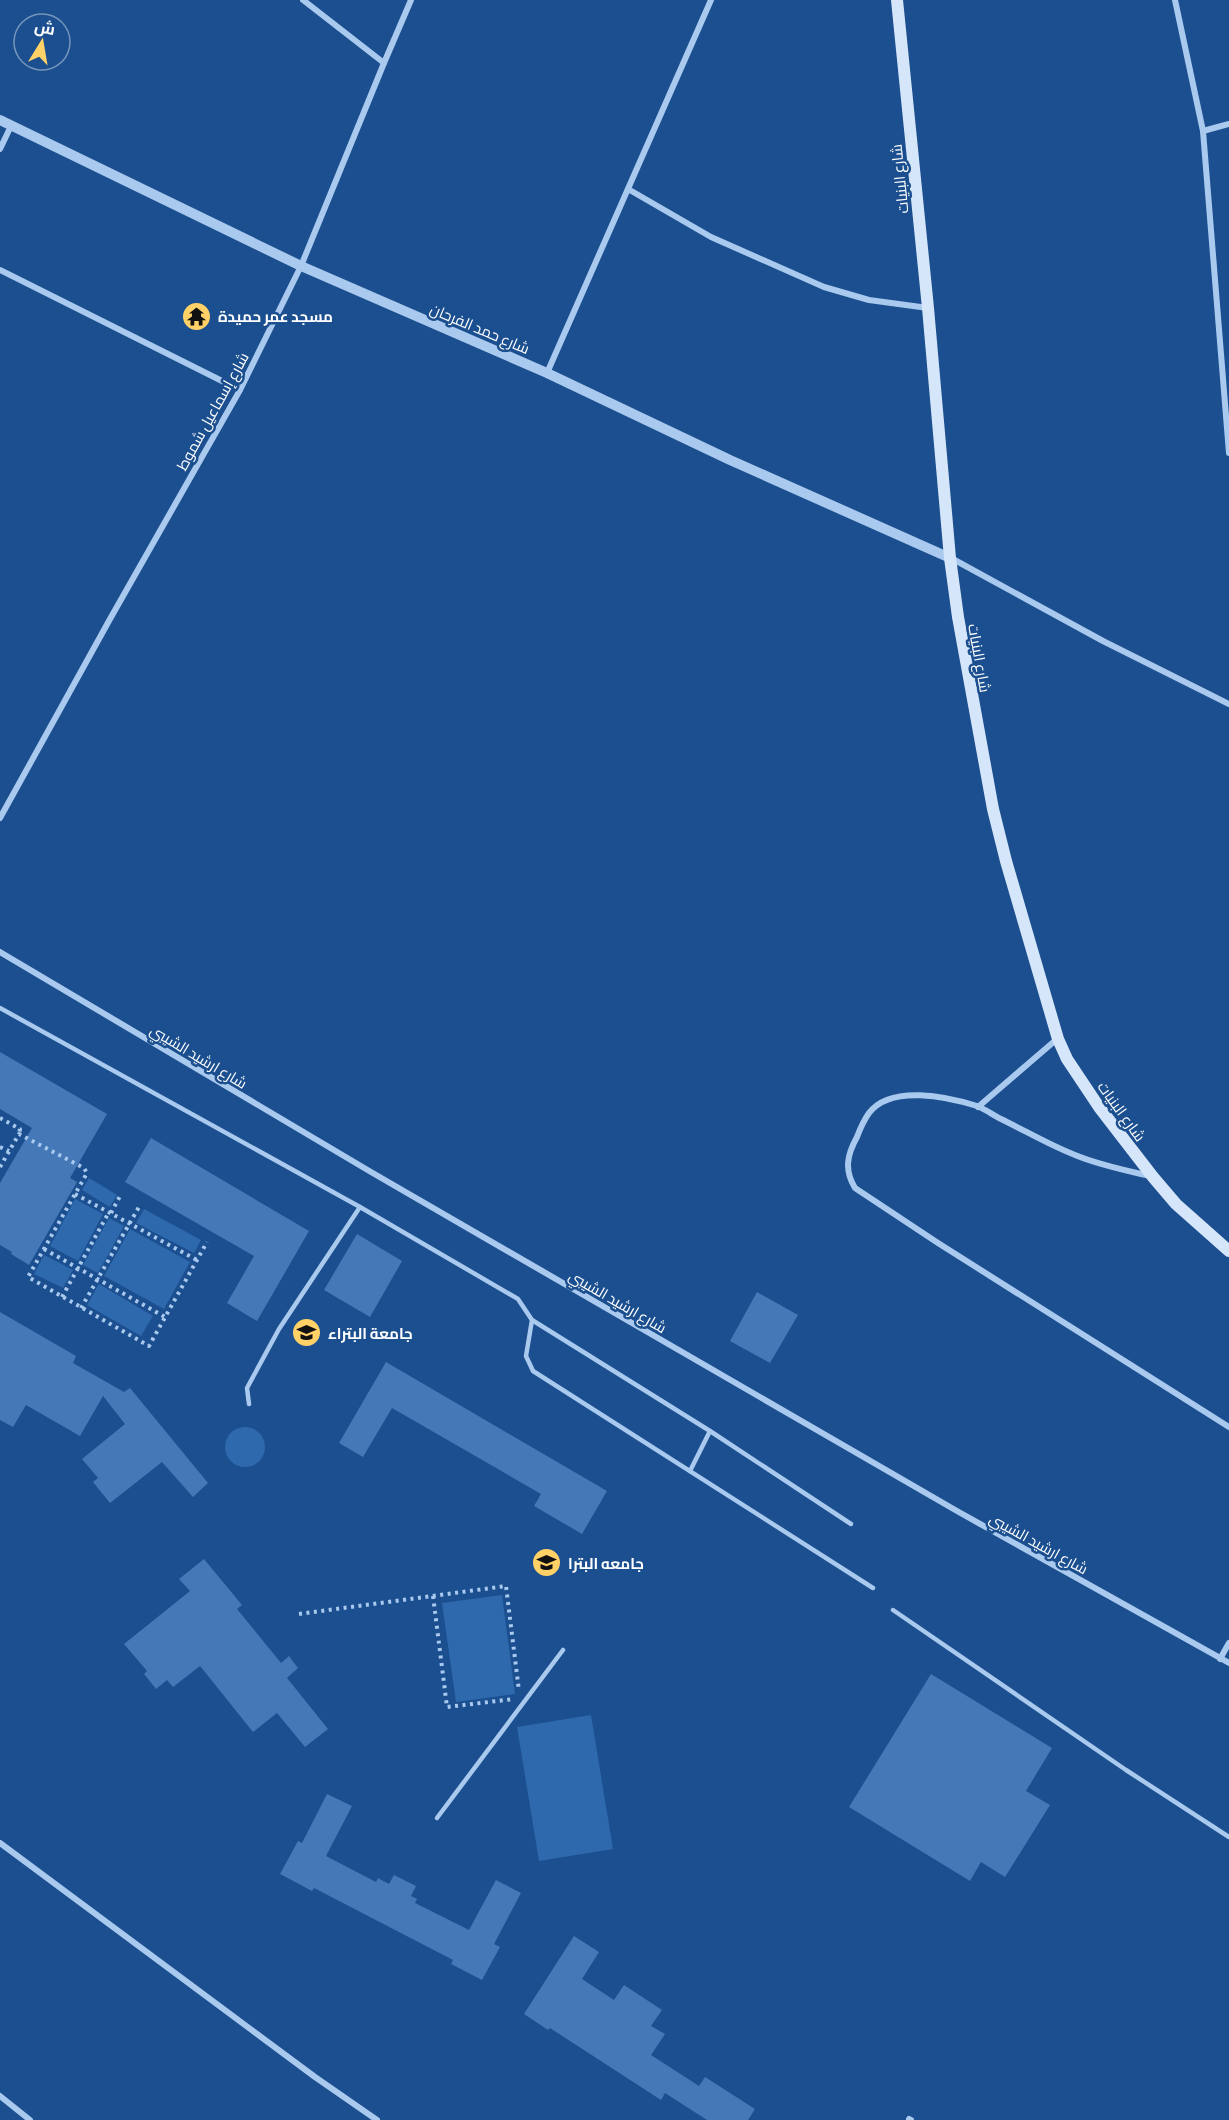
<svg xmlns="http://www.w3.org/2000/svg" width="1229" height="2120" font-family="Commissioner,Cairo,sans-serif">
<rect width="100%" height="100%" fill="#1b4f8f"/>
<g fill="#2e69ad">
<polygon points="89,1178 117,1195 110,1207 82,1190"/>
<polygon points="75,1199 103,1214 78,1261 50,1246"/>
<polygon points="144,1209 201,1240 194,1253 136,1223"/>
<polygon points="109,1218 124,1226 98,1273 83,1265"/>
<polygon points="130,1229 190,1262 164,1309 104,1276"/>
<polygon points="44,1255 73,1270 63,1288 34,1274"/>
<polygon points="99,1284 153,1316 141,1336 87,1305"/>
<circle cx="245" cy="1447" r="20"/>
<polygon points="502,1595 515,1694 456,1702 442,1603"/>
<polygon points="591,1715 613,1849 539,1861 517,1727"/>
</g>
<g fill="#4478b7">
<polygon points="0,1052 107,1114 70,1178 77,1182 29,1265 11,1254 12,1252 0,1245 0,1183 32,1128 0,1109"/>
<polygon points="151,1138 309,1231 257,1321 227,1303 254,1256 125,1182"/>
<polygon points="357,1234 402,1261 370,1317 324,1290"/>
<polygon points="757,1292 798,1315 770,1363 730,1341"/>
<polygon points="0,1312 76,1356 73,1363 124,1392 130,1388 208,1483 193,1497 162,1462 110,1503 93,1482 98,1478 82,1459 125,1424 103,1396 80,1436 26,1405 13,1427 0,1420"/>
<polygon points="386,1362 607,1491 582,1534 534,1506 541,1494 392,1408 363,1457 339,1443"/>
<polygon points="204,1559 242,1605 237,1609 281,1663 289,1656 298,1668 287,1678 328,1729 305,1747 277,1713 253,1732 200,1666 173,1687 167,1680 156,1689 144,1674 147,1671 124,1644 190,1591 179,1579"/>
<polygon points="931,1674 1052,1748 1026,1791 1050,1805 1005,1877 981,1862 970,1881 849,1807"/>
<polygon points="327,1794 352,1806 326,1856 376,1882 378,1878 389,1884 394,1875 416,1886 411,1896 417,1899 415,1903 469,1930 496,1880 521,1893 494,1944 500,1947 482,1980 451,1964 453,1960 314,1888 312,1891 280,1874 298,1841 302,1843"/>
<polygon points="574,1936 599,1952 582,1979 614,2000 624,1985 662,2010 651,2026 665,2034 651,2055 699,2086 705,2077 755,2109 748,2120 707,2120 665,2093 661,2100 550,2028 548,2030 524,2014"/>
</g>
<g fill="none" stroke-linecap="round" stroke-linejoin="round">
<g stroke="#a9c9ee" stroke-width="4" stroke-dasharray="3 4.5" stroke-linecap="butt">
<polyline points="0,1118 20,1129 19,1134"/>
<polyline points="0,1147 9,1151"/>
<polyline points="0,1167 19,1134 84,1168 87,1173 28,1277 149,1346 207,1242"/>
<polyline points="75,1194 197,1260"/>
<polyline points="111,1213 120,1196"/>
<polyline points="44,1249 165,1317"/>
<polyline points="62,1297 109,1212"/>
<polyline points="81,1308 139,1207"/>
<polyline points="433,1596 447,1707 514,1699"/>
<polyline points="299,1614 506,1586 519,1691"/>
</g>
<g stroke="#a9c9ee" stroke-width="4.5">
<polyline points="0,1008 360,1207 518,1299 532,1320 526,1356 533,1371 873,1588"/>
<polyline points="532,1320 710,1431 851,1524"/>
<polyline points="249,1404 247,1388 279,1329 360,1207"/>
<polyline points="690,1471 710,1431"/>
<polyline points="893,1610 1126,1770 1229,1837"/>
<polyline points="437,1818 563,1650"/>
</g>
<g stroke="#a9c9ee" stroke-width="6">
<polyline points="303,0 384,63"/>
<polyline points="1175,0 1203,131 1229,453"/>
<polyline points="1203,131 1229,124"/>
<polyline points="0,149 11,126"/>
<polyline points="628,189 711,237 824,287 869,300 928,308"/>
<polyline points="0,270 240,390"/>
<polyline points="547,373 711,0"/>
<polyline points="951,558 1103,641 1229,704"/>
<polyline points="0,818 110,619 240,390 301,266 384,63 411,0"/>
<polyline points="0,952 371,1172 957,1511 1229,1663"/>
<polyline points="978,1107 1057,1039"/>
<path d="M1150 1176C1124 1170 1099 1165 1075 1155 1049 1145 1026 1131 1001 1119 993 1115 985 1109 977 1106 948 1097 891 1084 869 1113 864 1120 860 1129 857 1137 847 1155 844 1170 855 1188L938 1243 1229 1427"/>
<polyline points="1220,1659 1229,1643"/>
<polyline points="0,1843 315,2077 377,2120"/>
<polyline points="0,2096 30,2120"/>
<polyline points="909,2119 911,2120"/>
</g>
<polyline stroke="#a9c9ee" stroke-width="10" points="0,120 301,266 547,373 730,460 950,558"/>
<polyline stroke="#d6e6fa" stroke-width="12" points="897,0 928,308 950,558 958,617 993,809 1006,861 1058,1039 1067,1059 1099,1107 1153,1177 1176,1204 1229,1251"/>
</g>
<defs>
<symbol id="temple-disc" viewBox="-11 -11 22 22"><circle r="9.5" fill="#ffd166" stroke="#1b4f8f"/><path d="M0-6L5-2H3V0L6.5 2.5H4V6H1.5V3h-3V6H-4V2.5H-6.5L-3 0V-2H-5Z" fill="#111"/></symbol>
<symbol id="university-disc" viewBox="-11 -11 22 22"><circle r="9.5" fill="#ffd166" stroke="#1b4f8f"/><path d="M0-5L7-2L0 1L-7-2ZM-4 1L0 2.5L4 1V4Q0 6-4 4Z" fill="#111"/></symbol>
</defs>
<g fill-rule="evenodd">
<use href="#temple-disc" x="180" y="300" width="33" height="33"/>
<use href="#university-disc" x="290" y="1316" width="33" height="33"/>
<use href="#university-disc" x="530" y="1546" width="33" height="33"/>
</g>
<g text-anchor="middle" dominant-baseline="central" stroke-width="5" stroke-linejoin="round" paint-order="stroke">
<g font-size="15" fill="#fff" stroke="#1b4f8f">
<text transform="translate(899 179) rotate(-96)">شارع البنيات</text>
<text transform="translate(480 328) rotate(23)">شارع حمد الفرحان</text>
<text transform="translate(212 411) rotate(-61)">شارع إسماعيل شموط</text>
<text transform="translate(980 658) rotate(80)">شارع البنيات</text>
<text transform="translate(199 1056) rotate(31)">شارع ارشيد الشيبي</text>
<text transform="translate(1122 1111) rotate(54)">شارع البنيات</text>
<text transform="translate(618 1301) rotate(30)">شارع ارشيد الشيبي</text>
<text transform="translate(1039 1543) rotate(29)">شارع ارشيد الشيبي</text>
</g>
<g font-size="15" font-weight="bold" fill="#fff" stroke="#1b4f8f" text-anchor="start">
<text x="218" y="316">مسجد عمر حميدة</text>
<text x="328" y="1333">جامعة البتراء</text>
<text x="568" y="1563">جامعه البترا</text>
</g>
</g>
<g transform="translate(42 42) rotate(11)"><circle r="28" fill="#1b4f8f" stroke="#7695bc" stroke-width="1.5"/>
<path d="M0-4.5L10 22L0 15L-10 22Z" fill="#ffd166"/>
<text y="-9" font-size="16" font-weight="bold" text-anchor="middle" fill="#ffffff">ش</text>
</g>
</svg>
